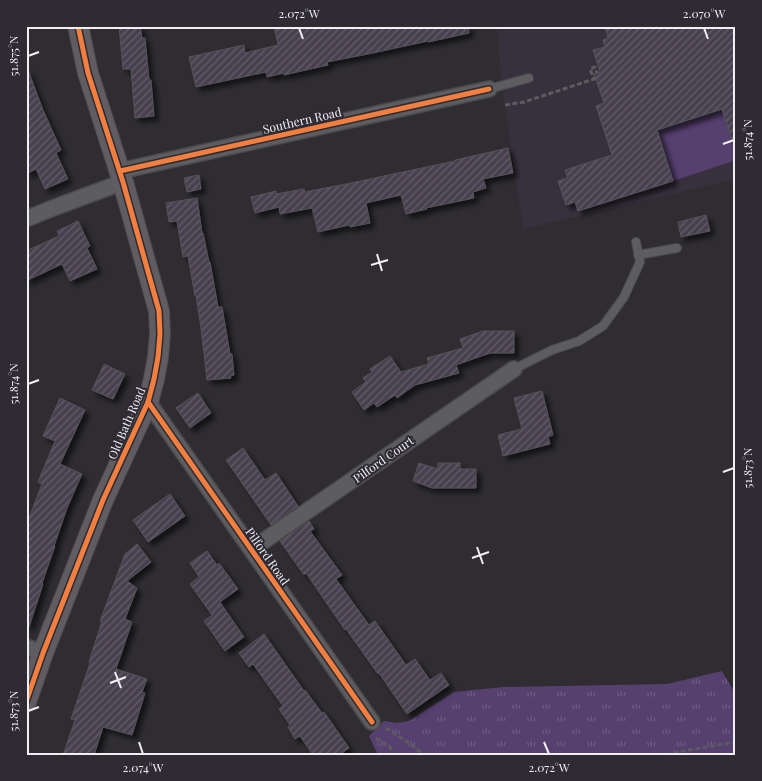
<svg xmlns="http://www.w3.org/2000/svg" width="762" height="781" font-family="'Playfair Display',serif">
<defs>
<pattern id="grass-tufts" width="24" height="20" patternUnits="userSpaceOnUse" patternTransform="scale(1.25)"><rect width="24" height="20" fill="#564070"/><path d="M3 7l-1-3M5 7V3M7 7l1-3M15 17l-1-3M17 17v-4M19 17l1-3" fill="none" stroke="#6f5c85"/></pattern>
<pattern id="building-hatch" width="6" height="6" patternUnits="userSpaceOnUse" patternTransform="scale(1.25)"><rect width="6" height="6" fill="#484150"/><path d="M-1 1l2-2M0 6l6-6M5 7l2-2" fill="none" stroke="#635d6a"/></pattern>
<filter id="shadow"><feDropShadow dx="4.5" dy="4.5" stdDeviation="2.5" flood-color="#0009"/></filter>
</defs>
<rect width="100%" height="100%" fill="#2f2d31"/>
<polygon fill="#37313e" points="497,26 736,26 736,179 523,229 501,77"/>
<polygon fill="url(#grass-tufts)" points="722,671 736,695 736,755 378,755 369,736 384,721 397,723 409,721 454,692 503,687 667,684"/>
<polygon fill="#564070" points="722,109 736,127 736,160 673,181 657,130"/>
<g fill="url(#building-hatch)" stroke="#545356" filter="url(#shadow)">
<polygon points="119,26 140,26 142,38 145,38 149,80 151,80 154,116 135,118 131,69 123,69"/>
<polygon points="274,26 468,26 469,33 428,42 428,41 368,54 327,62 328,65 284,75 284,73 267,77 266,72 196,87 189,57 244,45 245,53 278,45"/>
<polygon points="605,26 736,26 736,141 732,141 722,109 657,130 673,181 578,211 575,202 566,205 558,181 568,178 565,170 612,155 596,106 604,103 594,74 600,72 593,50 605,47 603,40 608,38"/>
<polygon points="26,70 28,70 43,110 61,150 56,153 68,179 45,189 36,169 26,174"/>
<polygon points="508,148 513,173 483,179 486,188 473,192 474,198 426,208 427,209 406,214 401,195 366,203 370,223 350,227 349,225 318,232 312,208 280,214 279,207 255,213 251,197 276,191 277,197 276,194 304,189 305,192 346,184 455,161 455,160"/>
<polygon points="199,175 201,189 187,192 184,178"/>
<polygon points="197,198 202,233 203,233 209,262 210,262 218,307 222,307 230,354 232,354 234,375 230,376 231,378 207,380 201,328 196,296 195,296 188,256 183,257 177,221 169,222 166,203"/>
<polygon points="706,215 710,231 681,237 678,222"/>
<polygon points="78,221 90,246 87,248 97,269 70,281 62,264 26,281 26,251 59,236 57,231"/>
<polygon points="483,331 514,331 514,353 490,353 456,365 459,373 415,385 397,398 395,395 377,407 374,403 364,410 352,392 366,382 363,378 372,372 370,369 390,356 401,372 429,364 427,358 463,348 460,339"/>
<polygon points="104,364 125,374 113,399 92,390"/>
<polygon points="542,391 553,435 548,437 550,444 503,456 498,435 522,429 514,398"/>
<polygon points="198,393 211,413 190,428 176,408"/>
<polygon points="60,398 85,410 60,464 82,474 67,508 54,546 55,546 42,583 43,584 29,627 26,626 26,526 42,484 38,482 55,441 43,436"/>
<polygon points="243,448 265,480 276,473 298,506 271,525 226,460"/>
<polygon points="419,463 438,469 438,463 460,463 460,469 476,469 476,488 432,488 413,481"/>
<polygon points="170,494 185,516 148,542 133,520"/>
<polygon points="309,521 314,529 310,531 342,575 336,579 369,625 375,621 406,665 415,659 430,680 441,673 449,685 407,714 379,673 378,674 346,629 345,630 306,573 304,575 280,541"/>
<polygon points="137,544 151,562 127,581 137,588 125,619 132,622 116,669 147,679 142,692 145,693 132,735 103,727 94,755 63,755 75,720 71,719 90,663 89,662 102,621 100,621 125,554"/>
<polygon points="207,551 217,565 219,563 238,589 220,602 244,637 225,651 204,621 212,615 190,584 199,577 190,563"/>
<polygon points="264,634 304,691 305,690 322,713 324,712 349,748 339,755 313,755 300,736 295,739 288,727 290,725 279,709 283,706 253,664 249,667 239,653"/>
</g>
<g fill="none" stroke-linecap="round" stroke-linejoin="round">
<defs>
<g id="lane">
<polyline points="489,89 529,78"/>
<polyline points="638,255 677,248"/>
<polyline points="514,369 552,350 579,341 603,326 624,297 640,262 636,242"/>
</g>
<g id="street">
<polyline points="120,171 489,89"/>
<polyline points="26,219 53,208 123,182"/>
<polyline points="148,402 372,722"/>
<polyline points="252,549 514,369"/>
<polyline points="26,647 43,653"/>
</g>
<polyline id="secondary" points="26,702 43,653 103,500 148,402 154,379 158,357 160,334 159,311 123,182 88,73 78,26"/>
</defs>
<use href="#lane" stroke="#4b494d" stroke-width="10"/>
<use href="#street" stroke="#4b494d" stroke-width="18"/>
<use href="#secondary" stroke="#4b494d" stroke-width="22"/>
<g stroke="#5c5b5e" stroke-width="3" stroke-dasharray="5 2.5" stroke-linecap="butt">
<polyline points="505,105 524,102 594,79 590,69 595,67 597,73"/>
<polyline points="386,728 406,741 424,755"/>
<polyline points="376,738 390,747 393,755"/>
<polyline points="666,755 672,753 736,742"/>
</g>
<use href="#lane" stroke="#5d5c5f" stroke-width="8"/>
<use href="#street" stroke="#5d5c5f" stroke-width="15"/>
<use href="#secondary" stroke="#5f5d62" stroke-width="20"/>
<defs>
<g id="cycleway">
<polyline points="120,171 489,89"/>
<polyline points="148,402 372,722"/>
<polyline points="26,702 43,653 103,500 148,402 154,379 158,357 160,334 159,311 123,182 88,73 78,26"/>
</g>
</defs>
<use href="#cycleway" stroke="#2e2b33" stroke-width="8"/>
<use href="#cycleway" stroke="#f27e40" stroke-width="5"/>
</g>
<path fill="none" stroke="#f1eff4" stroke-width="2" d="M299 28 303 39M704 28 708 39M28 56 39 52M723 144 734 140M377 254 382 271M371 265 388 260M28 384 39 380M723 472 734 468M477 547 483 564M472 558 489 552M115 672 121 688M110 683 126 677M28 711 39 707M139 742 143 754M544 742 549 754"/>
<g text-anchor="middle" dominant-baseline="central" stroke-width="4" stroke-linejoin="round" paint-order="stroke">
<g font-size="12" fill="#f1eff4" stroke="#2e2b33">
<text transform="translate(302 120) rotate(-13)">Southern Road</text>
<text transform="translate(126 423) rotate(-67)">Old Bath Road</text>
<text transform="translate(383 459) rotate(-35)">Pilford Court</text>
<text transform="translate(268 556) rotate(55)">Pilford Road</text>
</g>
</g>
<rect width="762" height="781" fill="none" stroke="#2e2b33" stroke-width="55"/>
<rect x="28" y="28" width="706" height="726" fill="none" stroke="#f1eff4" stroke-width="2"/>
<g font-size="12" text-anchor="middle" fill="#f1eff4">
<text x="299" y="18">2.072°W</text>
<text x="704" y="18">2.070°W</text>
<text transform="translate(14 56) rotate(-90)" y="4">51.875°N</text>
<text transform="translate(748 140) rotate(-90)" y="4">51.874°N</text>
<text transform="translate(14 384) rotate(-90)" y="4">51.874°N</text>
<text transform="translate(748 468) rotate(-90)" y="4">51.873°N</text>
<text transform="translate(14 711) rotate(-90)" y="4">51.873°N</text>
<text x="143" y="772">2.074°W</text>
<text x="549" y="772">2.072°W</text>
</g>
</svg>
